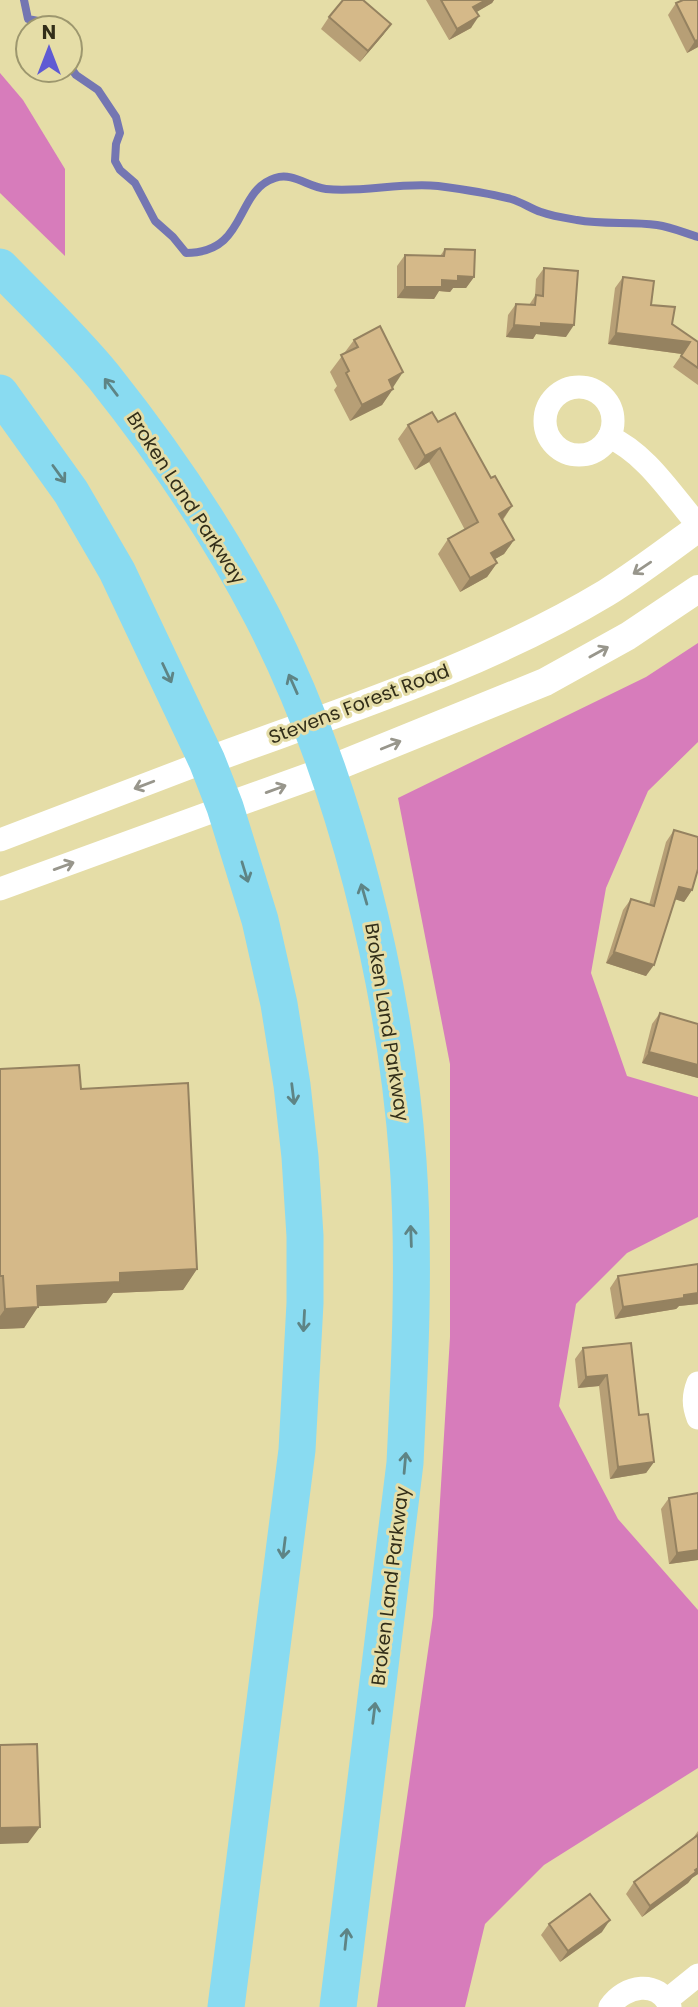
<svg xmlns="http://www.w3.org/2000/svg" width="698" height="2007" font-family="Poppins,sans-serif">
<rect width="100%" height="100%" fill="#e5dda7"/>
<g fill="#d77cbb">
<polygon points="0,73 23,100 65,169 65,256 0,193"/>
<polygon points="698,643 698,742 648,791 606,888 591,973 627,1076 698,1097 698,1217 627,1253 576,1304 559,1406 618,1519 698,1610 698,1768 544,1865 485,1924 465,2007 377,2007 433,1616 450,1337 450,1064 398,798 646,677"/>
</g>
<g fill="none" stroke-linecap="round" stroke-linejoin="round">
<g stroke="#7476b2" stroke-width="8">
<polyline points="24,0 28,19 43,22 48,28"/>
<path d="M70 67 76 75 98 90 116 117 120 133 116 144 115 161 120 170 135 183 155 221 173 237 186 253C248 253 234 191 275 178 293 172 308 187 326 189 363 193 400 182 438 186 461 189 488 193 511 199 522 202 531 209 541 212 552 216 565 218 577 220 604 225 631 221 657 225 671 227 685 233 698 237"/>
</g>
<g stroke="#fff" stroke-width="23">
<circle cx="579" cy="421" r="34"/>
<path d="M609 437C646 453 672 495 698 525"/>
<polyline points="0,840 207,761"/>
<polyline points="0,889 225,807"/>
<path d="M698 1383C693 1396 693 1405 698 1418"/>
<polyline points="667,2000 698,1975"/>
<path d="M610 2007C624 1985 659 1979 670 2007"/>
</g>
<g stroke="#fff" stroke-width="28">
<path d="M207 761C342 711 483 667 606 593 638 573 668 550 698 528"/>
<polyline points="225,807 328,770 545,682 628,636 698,589"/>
</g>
<g stroke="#89dbf1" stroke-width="37">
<path d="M0 267C35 303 72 338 104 377 163 451 219 533 263 618 345 778 395 982 408 1161 415 1261 410 1362 405 1463L338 2007"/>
<polyline points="0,393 71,492 117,571 207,761 225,807 260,920 279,1004 292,1085 300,1157 305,1236 305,1303 297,1450 226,2007"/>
</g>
</g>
<g fill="#b79f76">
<polygon points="426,0 494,0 492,3 476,12 471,28 449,40"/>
<polygon points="698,0 698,47 687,53 668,15 676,3"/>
<polygon points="329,17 391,24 383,35 360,62 321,29"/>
<polygon points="445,249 474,277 466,288 453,288 450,292 439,291 434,299 397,298 397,266 405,255 440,256"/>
<polygon points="544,268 566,337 536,334 533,339 506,337 508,315 516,304 529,305 535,296 536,279"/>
<polygon points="623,277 672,324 698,342 698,385 673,367 682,354 608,344 615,288"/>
<polygon points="354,340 393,388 382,405 350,421 334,390 337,386 330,372"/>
<polygon points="438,422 491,478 512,506 503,520 514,540 504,554 495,559 497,563 487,577 460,592 438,554 448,539 465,530 429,462 415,470 398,439 408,425"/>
<polygon points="674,830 692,890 684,902 675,899 646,976 606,963 623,910 631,899 649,905 666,842"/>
<polygon points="660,1013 698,1024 698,1078 642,1063 652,1024"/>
<polygon points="0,1069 81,1089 197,1269 183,1290 113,1293 106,1303 38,1306 24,1328 0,1329"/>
<polygon points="698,1264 698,1304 679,1306 676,1309 615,1319 610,1288 618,1276"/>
<polygon points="631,1343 639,1415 654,1462 646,1473 610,1479 599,1386 578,1388 575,1359 583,1348"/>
<polygon points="669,1498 698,1560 669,1564 661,1509"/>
<polygon points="698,1831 698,1874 692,1878 688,1883 642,1917 626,1894 634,1882 691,1841"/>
<polygon points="549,1924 602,1932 560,1962 541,1935"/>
</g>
<g fill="#958260">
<polygon points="486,0 494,0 492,3 465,19 473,7"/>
<polygon points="479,16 471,28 449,40 457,29"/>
<polygon points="391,24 383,35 360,62 368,51"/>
<polygon points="698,40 698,47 687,53 695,41"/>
<polygon points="458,276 474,277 466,288 453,288 450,292 439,291 434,299 397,298 405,287"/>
<polygon points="541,323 574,325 566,337 536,334 533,339 506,337 514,325"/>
<polygon points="616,333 690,342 682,354 608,344"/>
<polygon points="403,372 392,389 389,380"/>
<polygon points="393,389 382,405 350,421 362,405"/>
<polygon points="440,448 429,462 415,470 425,456"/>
<polygon points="512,506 502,520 499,514"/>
<polygon points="514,540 504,554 481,567 491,553"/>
<polygon points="497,563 487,577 460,592 470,578"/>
<polygon points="679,887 692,890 684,902 671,898"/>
<polygon points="614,952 654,965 646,976 606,963"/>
<polygon points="649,1052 698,1065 698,1078 642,1063"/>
<polygon points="197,1269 183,1290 113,1293 106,1303 23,1307 37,1286 120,1273"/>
<polygon points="698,1293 698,1304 679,1306 676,1309 615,1319 623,1307"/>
<polygon points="38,1307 24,1328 0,1329 0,1316 5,1309"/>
<polygon points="607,1375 599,1386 578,1388 586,1377"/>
<polygon points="654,1462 646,1473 610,1479 618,1467"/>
<polygon points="698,1550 698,1560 669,1564 677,1553"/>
<polygon points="40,1827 28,1843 0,1844 0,1828"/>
<polygon points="698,1868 698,1874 692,1878 688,1883 642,1917 650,1906"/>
<polygon points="610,1920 602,1932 560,1962 568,1951"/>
</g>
<g fill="#d5b989" stroke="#958260" stroke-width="2">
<polygon points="343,0 363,0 391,24 368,51 329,17"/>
<polygon points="441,0 486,0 473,7 479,16 457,29"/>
<polygon points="683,0 698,0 698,40 695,41 676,3"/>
<polygon points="445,249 475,250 474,277 458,276 458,281 442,280 442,287 405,287 405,255 444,256"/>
<polygon points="544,268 578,271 574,325 541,323 541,327 514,325 516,304 535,305 536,295 543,296"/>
<polygon points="623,277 654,281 651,305 675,307 672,324 698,342 698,368 681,356 690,342 616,333"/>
<polygon points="380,326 403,372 389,380 393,389 362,405 346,373 349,371 341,355 358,347 354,340"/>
<polygon points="432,412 438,422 455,413 491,478 495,476 512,506 499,514 514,540 491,553 497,563 470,578 448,539 478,522 440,448 425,456 408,425"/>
<polygon points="674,830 698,837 698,869 692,890 679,887 654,965 614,952 631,899 654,906"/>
<polygon points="660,1013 698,1024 698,1065 649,1052"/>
<polygon points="79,1065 81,1089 188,1083 197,1269 120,1273 120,1282 37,1286 38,1307 5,1309 3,1276 0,1276 0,1069"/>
<polygon points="698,1264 698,1293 684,1295 684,1298 623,1307 618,1276"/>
<polygon points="631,1343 639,1415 648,1414 654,1462 618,1467 607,1375 586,1377 583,1348"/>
<polygon points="698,1493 698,1550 677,1553 669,1498"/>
<polygon points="37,1744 40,1827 0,1828 0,1745"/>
<polygon points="698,1835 698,1868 695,1870 696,1872 650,1906 634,1882"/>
<polygon points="590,1894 610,1920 568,1951 549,1924"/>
</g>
<defs><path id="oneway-shaft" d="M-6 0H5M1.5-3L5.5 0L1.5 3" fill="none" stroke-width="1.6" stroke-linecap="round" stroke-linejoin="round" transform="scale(1.75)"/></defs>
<g stroke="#5e8485">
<use href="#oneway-shaft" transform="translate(111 387) rotate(-127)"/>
<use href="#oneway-shaft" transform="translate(59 474) rotate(54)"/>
<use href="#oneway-shaft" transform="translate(167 673) rotate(65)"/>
<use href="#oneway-shaft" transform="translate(293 684) rotate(-114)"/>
<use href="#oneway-shaft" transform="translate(245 872) rotate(73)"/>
<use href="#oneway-shaft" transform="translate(364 894) rotate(-106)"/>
<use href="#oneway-shaft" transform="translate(293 1094) rotate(83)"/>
<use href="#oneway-shaft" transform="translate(411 1236) rotate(-92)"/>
<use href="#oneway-shaft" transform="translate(304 1321) rotate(93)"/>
<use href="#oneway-shaft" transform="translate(405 1463) rotate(-85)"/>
<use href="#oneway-shaft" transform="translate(284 1548) rotate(97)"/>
<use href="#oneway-shaft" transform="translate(374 1713) rotate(-83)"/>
<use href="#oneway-shaft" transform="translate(346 1939) rotate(-84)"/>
</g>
<g stroke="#98968c">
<use href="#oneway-shaft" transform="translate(642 568) rotate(146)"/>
<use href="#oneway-shaft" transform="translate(599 652) rotate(-29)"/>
<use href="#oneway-shaft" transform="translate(391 745) rotate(-22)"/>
<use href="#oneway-shaft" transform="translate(144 785) rotate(159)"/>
<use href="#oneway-shaft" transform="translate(276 789) rotate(-20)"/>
<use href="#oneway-shaft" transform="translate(64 866) rotate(-20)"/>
</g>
<g text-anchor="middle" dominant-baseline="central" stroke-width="6" stroke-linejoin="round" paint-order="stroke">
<g font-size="19" fill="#322e19" stroke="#e5dda7">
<text transform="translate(186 498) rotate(57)">Broken Land Parkway</text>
<text transform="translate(359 704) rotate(-21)">Stevens Forest Road</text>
<text transform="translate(387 1022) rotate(81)">Broken Land Parkway</text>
<text transform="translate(390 1586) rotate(-83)">Broken Land Parkway</text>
</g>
</g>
<g transform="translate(49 49)"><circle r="33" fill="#e5dda7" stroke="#9d976e" stroke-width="2"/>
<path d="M0-5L12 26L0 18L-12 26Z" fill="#5f5bd3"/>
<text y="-10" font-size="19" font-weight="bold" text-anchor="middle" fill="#322e19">N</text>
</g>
</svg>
